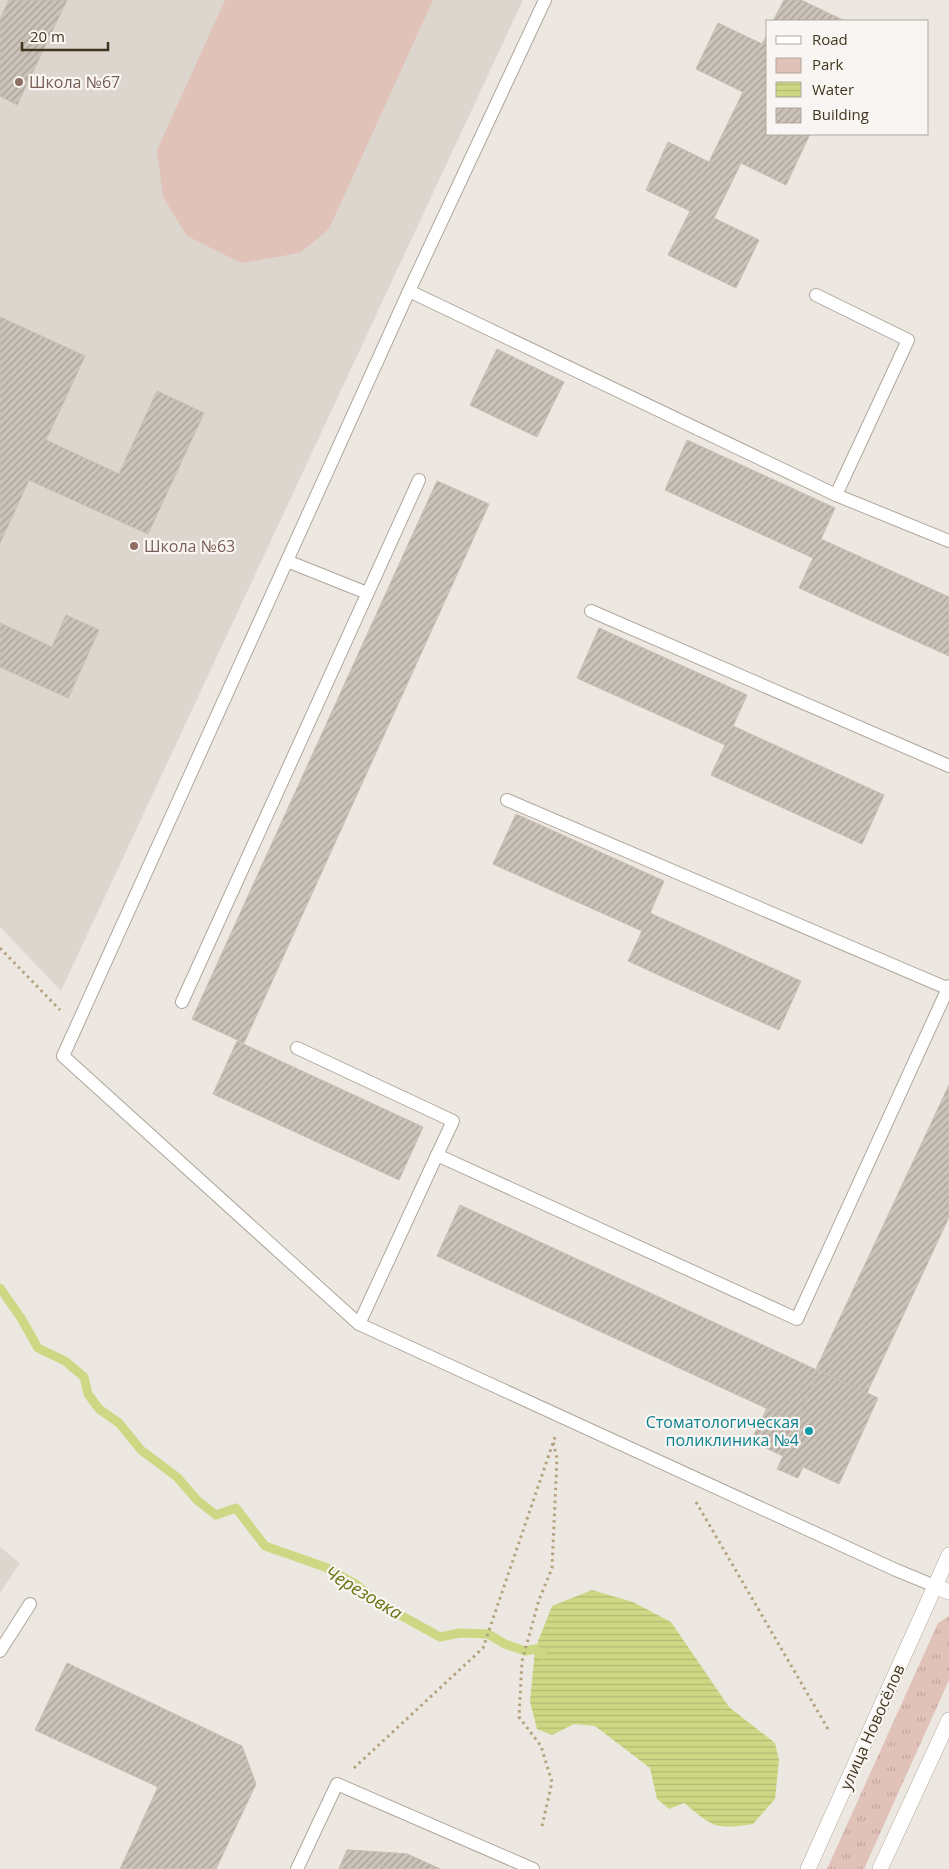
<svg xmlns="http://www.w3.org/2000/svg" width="949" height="1869" font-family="'Open Sans',sans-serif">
<defs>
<pattern id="grass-tufts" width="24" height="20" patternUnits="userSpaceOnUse" patternTransform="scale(1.25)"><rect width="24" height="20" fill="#e0c2b8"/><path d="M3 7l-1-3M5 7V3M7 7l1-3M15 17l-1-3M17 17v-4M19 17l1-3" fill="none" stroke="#c1a79e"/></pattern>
<pattern id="water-rules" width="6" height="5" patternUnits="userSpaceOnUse" patternTransform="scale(1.25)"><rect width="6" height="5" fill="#cdd884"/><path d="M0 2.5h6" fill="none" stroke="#b1ba72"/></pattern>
<pattern id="building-hatch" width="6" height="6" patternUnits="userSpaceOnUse" patternTransform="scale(1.25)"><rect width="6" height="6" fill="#cbc3b9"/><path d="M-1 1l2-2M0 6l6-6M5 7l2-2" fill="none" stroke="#a69f96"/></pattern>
</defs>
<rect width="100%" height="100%" fill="#ede7e1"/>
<g fill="#ddd6cf">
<polygon points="0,0 523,0 61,991 0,927"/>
<polygon points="0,1547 20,1563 0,1593"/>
</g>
<polygon fill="url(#grass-tufts)" points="949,1616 949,1680 864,1869 827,1869 938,1623"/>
<polygon fill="#e0c2b8" points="225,0 433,0 329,229 300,253 241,263 187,236 163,197 157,150"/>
<path fill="url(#water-rules)" d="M592 1590 633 1602 671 1622 729 1707 775 1743 779 1760 775 1799 753 1824C714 1830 714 1827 684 1803L669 1809 657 1799 650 1768 595 1726 574 1724 552 1735 537 1729 530 1702 535 1649 552 1606Z"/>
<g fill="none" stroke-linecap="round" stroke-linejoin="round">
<polyline stroke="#cdd884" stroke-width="9" points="0,1288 21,1318 38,1348 65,1361 84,1377 88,1394 99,1409 119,1423 141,1450 177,1477 197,1500 216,1515 236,1508 265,1546 325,1567 357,1585 375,1601 440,1637 460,1633 488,1634 505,1644 525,1651 535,1649 543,1655"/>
</g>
<g fill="url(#building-hatch)" stroke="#c7beb3">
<polygon points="9,0 67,0 17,105 0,96 0,20"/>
<polygon points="784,0 801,0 845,21 773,21"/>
<polygon points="718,23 762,44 768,33 768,105 765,111 768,112 768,134 810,134 786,185 741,163 714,218 759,240 736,288 668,255 690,211 646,190 668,142 709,162 743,92 696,69"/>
<polygon points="0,317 85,356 46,440 119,474 157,391 204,413 148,534 29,480 0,543"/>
<polygon points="497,349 564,382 537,437 470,405"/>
<polygon points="687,440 835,508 821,539 949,597 949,656 799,588 813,558 665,490"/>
<polygon points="437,481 489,504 244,1043 192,1019"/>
<polygon points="66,615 99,630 68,698 0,667 0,623 52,647"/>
<polygon points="599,628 747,695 733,726 884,795 862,844 711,775 725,745 577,678"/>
<polygon points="516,814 664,881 650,913 801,981 779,1030 628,961 642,931 493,864"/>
<polygon points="237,1041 423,1127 399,1180 213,1094"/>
<polygon points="949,1085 949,1217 867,1393 816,1369"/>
<polygon points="460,1205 819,1371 796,1422 437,1256"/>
<polygon points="819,1371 878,1398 839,1484 803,1467 798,1478 777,1469 783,1456 751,1441 767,1408 796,1422"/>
<polygon points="67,1663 242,1746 256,1784 216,1869 120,1869 158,1787 35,1730"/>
<polygon points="347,1850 407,1854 440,1869 389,1869 369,1860 366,1869 339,1869"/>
<polygon points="347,1850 407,1854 440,1869 339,1869"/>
<polygon points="369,1860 389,1869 366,1869"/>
</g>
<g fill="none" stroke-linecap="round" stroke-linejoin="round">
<defs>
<g id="lane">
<polyline points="545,0 409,291 63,1056 359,1324 896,1570 935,1586"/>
<polyline points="409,291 836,495 949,541"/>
<polyline points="816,295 908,340 836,495"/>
<polyline points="287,561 367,593"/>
<polyline points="591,611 949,766"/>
<polyline points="507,800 949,989"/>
<polyline points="182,1002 419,480"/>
<polyline points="297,1048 453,1121 437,1155"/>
<polyline points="359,1324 437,1155 797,1319 949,986"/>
<polyline points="0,1651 30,1604"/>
<polyline points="297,1869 337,1784 533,1869"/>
</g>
<polyline id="street" points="935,1586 949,1592"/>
<g id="secondary">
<polyline points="808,1869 949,1555"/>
<polyline points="880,1869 949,1720"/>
</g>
</defs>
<use href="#lane" stroke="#afa79b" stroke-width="14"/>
<use href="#street" stroke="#afa79b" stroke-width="16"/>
<use href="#secondary" stroke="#b2a795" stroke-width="16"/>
<g stroke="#b4a27e" stroke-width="3" stroke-dasharray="2.5 4" stroke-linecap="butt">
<polyline points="0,948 60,1010"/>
<polyline points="696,1502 828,1729"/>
<polyline points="354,1768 483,1648 555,1437"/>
<polyline points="542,1826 552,1782 541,1746 519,1717 522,1661 539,1600 552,1568 557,1458 553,1442"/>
</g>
<use href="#lane" stroke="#fff" stroke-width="12"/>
<use href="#street" stroke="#fff" stroke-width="15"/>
<use href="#secondary" stroke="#fff" stroke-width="15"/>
</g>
<g fill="#8d6e63" stroke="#f9f5f2" stroke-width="2">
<circle cx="19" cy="82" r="5"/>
<circle cx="134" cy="546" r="5"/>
</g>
<circle fill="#0f9aa8" stroke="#f9f5f2" stroke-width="2" cx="809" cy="1431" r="5"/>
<g text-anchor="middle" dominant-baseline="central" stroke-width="4.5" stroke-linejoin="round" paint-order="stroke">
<g font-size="16" fill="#785e54" stroke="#f9f5f2" text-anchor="start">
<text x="29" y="82">Школа №67</text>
<text x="144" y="546">Школа №63</text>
</g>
<g font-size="16" fill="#0d838f" stroke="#f9f5f2" text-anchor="end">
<text x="799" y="1422">Стоматологическая<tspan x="799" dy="18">поликлиника №4</tspan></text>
</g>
<g font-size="16" fill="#40361f" stroke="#f9f5f2">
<text transform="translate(872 1727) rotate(-66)">улица Новосёлов</text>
</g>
<g font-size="18" font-style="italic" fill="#687614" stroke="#f9f5f2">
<text transform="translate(364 1592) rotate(31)">Черезовка</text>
</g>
</g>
<rect x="766" y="20" width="162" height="115" fill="#f9f5f2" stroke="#afa99e"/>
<rect x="776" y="36" width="25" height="8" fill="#ffffff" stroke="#afa99e"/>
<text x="812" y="45" font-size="15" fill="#40361f">Road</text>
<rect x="776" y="58" width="25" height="15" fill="#e0c2b8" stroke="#afa99e"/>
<text x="812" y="70" font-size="15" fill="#40361f">Park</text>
<rect x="776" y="82" width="25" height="15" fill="url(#water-rules)" stroke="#afa99e"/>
<text x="812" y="95" font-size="15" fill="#40361f">Water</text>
<rect x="776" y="108" width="25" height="15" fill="url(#building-hatch)" stroke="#afa99e"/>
<text x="812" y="120" font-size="15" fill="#40361f">Building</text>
<path d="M22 42v8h86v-8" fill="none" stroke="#40361f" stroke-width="2.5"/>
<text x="30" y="42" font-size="15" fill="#40361f" stroke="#f9f5f2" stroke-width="4" paint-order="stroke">20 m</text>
</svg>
